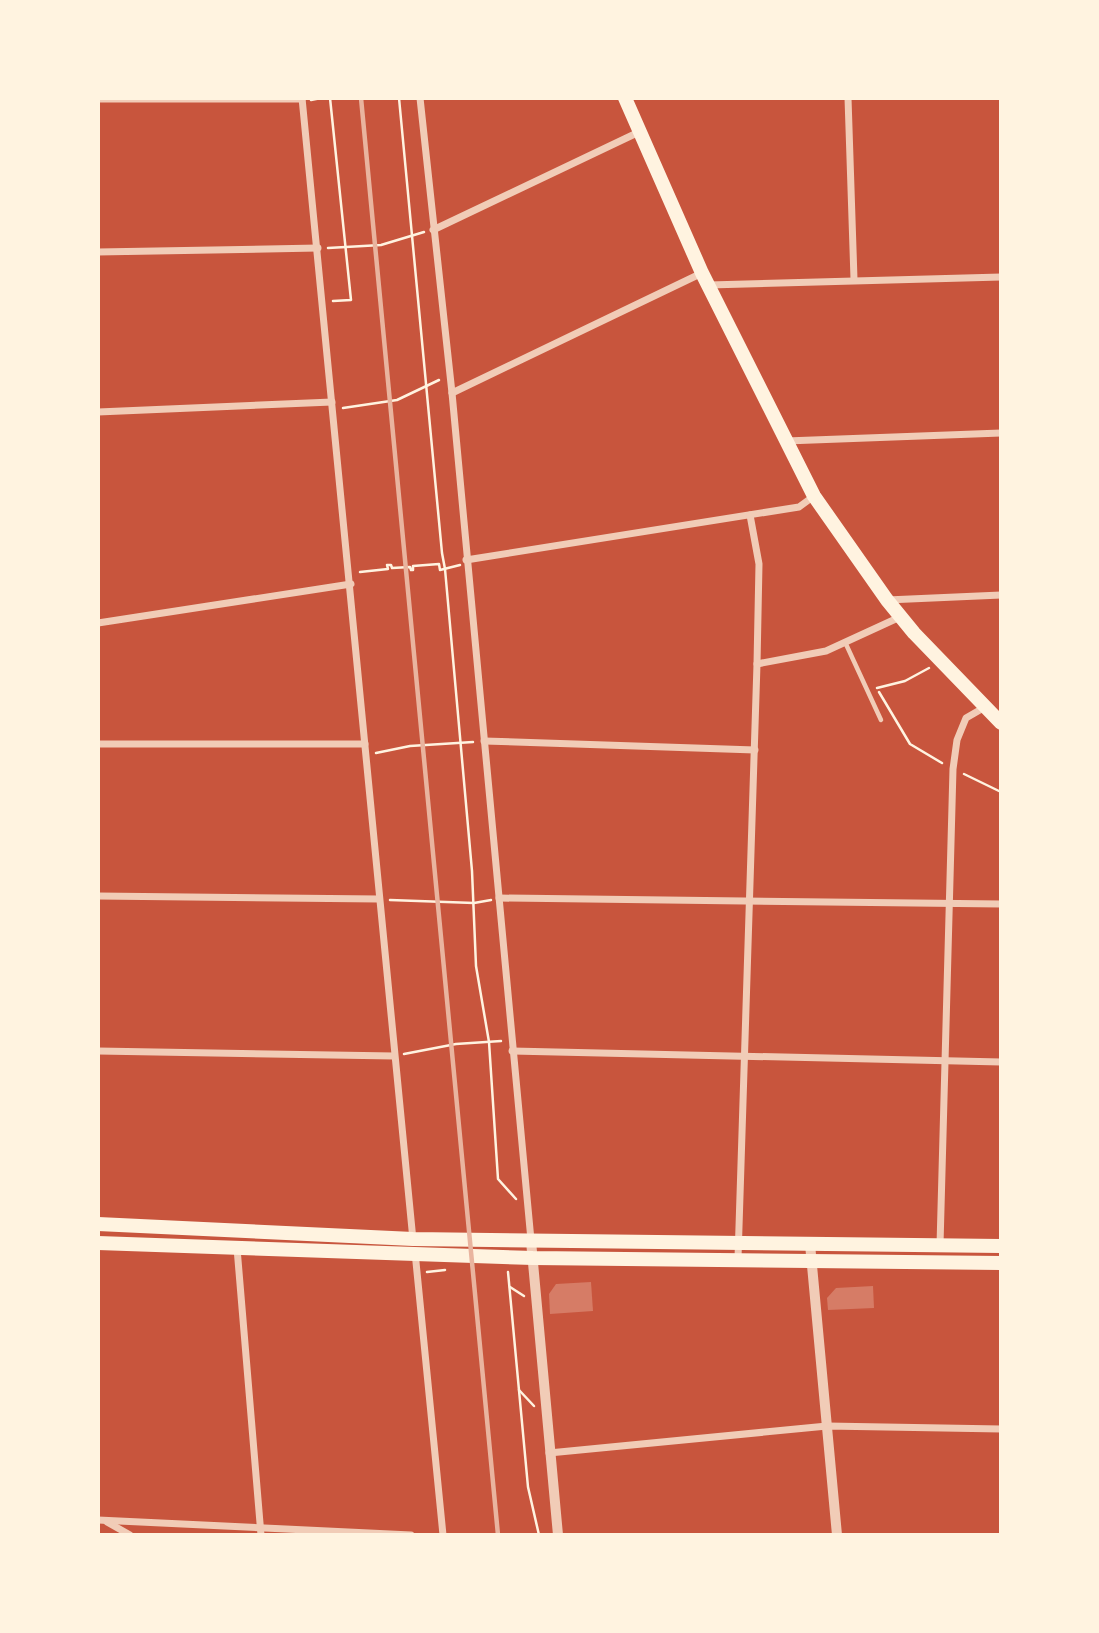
<svg xmlns="http://www.w3.org/2000/svg" width="1099" height="1633" font-family="'Noto Sans',sans-serif">
<rect width="100%" height="100%" fill="#c8553d"/>
<g fill="#d67c66">
<polygon points="591,1282 593,1311 550,1314 549,1294 556,1284"/>
<polygon points="873,1286 874,1308 828,1310 827,1298 836,1288"/>
</g>
<g fill="none" stroke-linecap="round" stroke-linejoin="round">
<g stroke="#fff3e0" stroke-width="2.5">
<polyline points="330,98 351,300 333,301"/>
<polyline points="399,98 442,553 445,569 472,871 476,966 489,1042 498,1179 516,1199"/>
<polyline points="311,100 321,98"/>
<polyline points="328,248 381,245 424,232"/>
<polyline points="343,408 397,400 439,380"/>
<polyline points="360,572 388,569 387,565 391,565 392,568 410,567 411,570 413,570 413,566 439,564 440,570 460,565"/>
<polyline points="877,688 905,681 929,668"/>
<polyline points="879,692 910,744 942,763"/>
<polyline points="376,753 410,746 473,742"/>
<polyline points="964,774 1001,792"/>
<polyline points="390,900 474,903 491,900"/>
<polyline points="404,1054 456,1044 501,1041"/>
<polyline points="427,1272 445,1270"/>
<polyline points="508,1272 528,1487 539,1535"/>
<polyline points="510,1287 524,1296"/>
<polyline points="519,1390 534,1406"/>
</g>
<polyline stroke="#f1ccb7" stroke-width="4.5" points="845,642 881,720"/>
<g stroke="#f1ccb7" stroke-width="7">
<polyline points="302,98 413,1240"/>
<polyline points="420,98 452,393 531,1240"/>
<polyline points="848,98 854,279"/>
<polyline points="98,99 302,99"/>
<polyline points="433,230 639,132"/>
<polyline points="98,252 318,248"/>
<polyline points="709,285 1001,277"/>
<polyline points="452,393 702,273"/>
<polyline points="98,412 332,402"/>
<polyline points="786,441 1001,433"/>
<polyline points="466,560 799,507 814,496"/>
<polyline points="887,600 1001,595"/>
<polyline points="98,623 351,584"/>
<polyline points="757,664 826,651 900,617"/>
<polyline points="484,741 755,750"/>
<polyline points="98,744 365,744"/>
<polyline points="98,896 379,899"/>
<polyline points="499,898 1001,904"/>
<polyline points="98,1051 394,1056"/>
<polyline points="512,1051 1001,1062"/>
<polyline points="940,1245 953,769 957,740 966,718 985,707"/>
<polyline points="237,1248 261,1535"/>
<polyline points="415,1252 443,1535"/>
<polyline points="738,1258 757,664 759,564 750,515"/>
<polyline points="549,1453 827,1426 1001,1429"/>
<polyline points="98,1520 411,1535"/>
<polyline points="107,1522 130,1535"/>
</g>
<g stroke="#f1ccb7" stroke-width="10">
<polyline points="531,1241 558,1535"/>
<polyline points="810,1244 837,1535"/>
</g>
<g stroke="#fff3e0" stroke-width="14">
<polyline points="625,98 702,273 814,496 887,600 914,633 1001,723"/>
<polyline points="98,1224 413,1239 1001,1246"/>
<polyline points="98,1243 533,1258 1001,1263"/>
</g>
<polyline stroke="#e9b49f" stroke-width="4.5" points="361,98 498,1535"/>
</g>
<rect width="1099" height="1633" fill="none" stroke="#fff3e0" stroke-width="200"/>
</svg>
